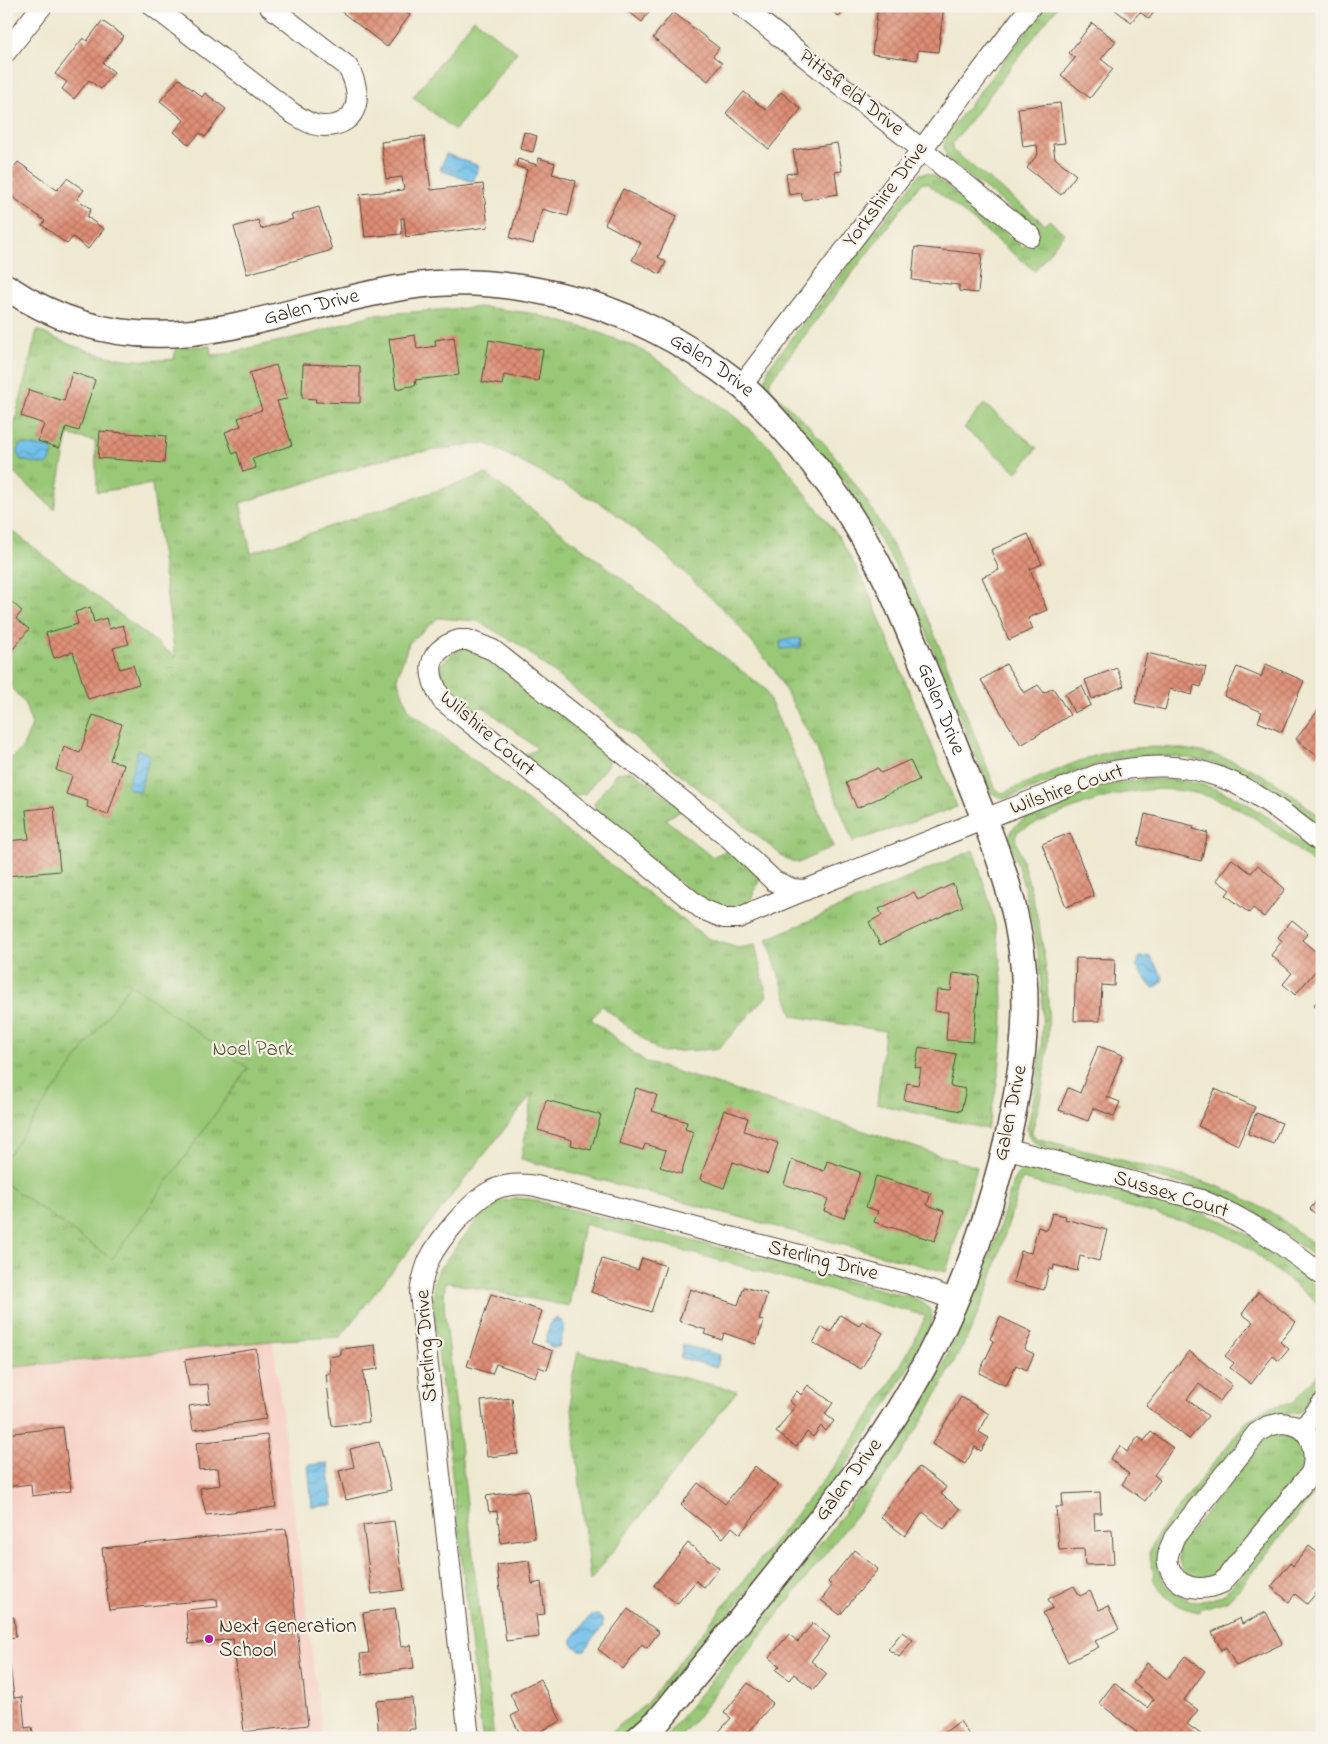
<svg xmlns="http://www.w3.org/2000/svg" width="1328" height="1744" font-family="'Indie Flower',sans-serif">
<defs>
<pattern id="grass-tufts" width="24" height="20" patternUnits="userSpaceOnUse" patternTransform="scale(1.25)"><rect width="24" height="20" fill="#99c877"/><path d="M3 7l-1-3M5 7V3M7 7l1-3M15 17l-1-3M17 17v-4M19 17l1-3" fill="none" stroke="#7ea361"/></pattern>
<pattern id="water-waves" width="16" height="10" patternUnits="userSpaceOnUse" patternTransform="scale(1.25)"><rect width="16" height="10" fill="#6fc0ea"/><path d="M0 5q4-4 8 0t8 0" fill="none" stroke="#5c9cbd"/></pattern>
<pattern id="building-cross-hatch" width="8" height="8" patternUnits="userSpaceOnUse" patternTransform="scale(1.25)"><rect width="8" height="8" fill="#df8e76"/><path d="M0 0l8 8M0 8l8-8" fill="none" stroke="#b67460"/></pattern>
</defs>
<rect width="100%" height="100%" fill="#f7f3e8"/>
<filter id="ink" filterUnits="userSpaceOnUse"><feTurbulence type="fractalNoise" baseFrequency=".02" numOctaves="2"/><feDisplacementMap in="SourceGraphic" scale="10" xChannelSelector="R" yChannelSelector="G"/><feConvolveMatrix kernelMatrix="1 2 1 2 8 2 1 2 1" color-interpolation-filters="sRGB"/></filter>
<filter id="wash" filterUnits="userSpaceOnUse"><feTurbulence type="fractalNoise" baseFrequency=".0096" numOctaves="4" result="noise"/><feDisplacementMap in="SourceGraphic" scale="20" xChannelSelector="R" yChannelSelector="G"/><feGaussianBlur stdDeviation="1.12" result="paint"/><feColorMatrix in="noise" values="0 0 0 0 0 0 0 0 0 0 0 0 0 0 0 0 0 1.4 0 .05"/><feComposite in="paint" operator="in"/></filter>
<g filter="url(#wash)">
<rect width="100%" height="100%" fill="#efe9d2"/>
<polygon fill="#f7d1c6" points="273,1341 323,1738 6,1738 6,1368"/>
<g fill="url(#grass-tufts)" stroke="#6a794a">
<path d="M1046 6H1058L952 144V150L1045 224 1049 220 1064 233 1035 271 927 183H921L770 381V389C792 409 814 430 833 454 911 552 950 676 996 790L1002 793C1036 780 1070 762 1105 753 1155 741 1211 748 1257 772 1281 784 1301 802 1322 818V828L1257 777 1208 761 1171 756H1131L1098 764 1004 799 990 792 926 630 893 562 842 478 766 392 764 384 769 367 920 174 927 173 934 176 1024 248 1038 230 949 160C942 149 943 145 947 134Z"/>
<path d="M480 307 530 313 592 330 636 347 671 369 735 417 771 448 839 537 866 586 957 807 853 842 817 749 775 671 733 619 662 551 607 507 485 443 394 456 240 503 251 553 486 474 765 689 834 846 798 863 786 859 518 644 477 621 438 618 409 643 397 678 409 711 707 938 738 948 755 945 767 996 718 1049 660 1052 602 1006 591 1019 646 1062 977 1167 946 1272 521 1159 533 1093 340 1337 279 1340 6 1368V763L22 749 32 725 24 702 6 682V526L175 657 152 484 97 492 95 441 68 435 54 509 6 466V458L37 330C83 352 122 365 174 359L176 347 210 346 211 355 224 354 315 333 371 315Z"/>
<polygon points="467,649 489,658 606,749 608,764 585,794 568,796 519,757 538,749 484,707 465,715 443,691 440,665 456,651"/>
<polygon points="633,771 683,810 665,819 712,857 732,848 757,872 759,881 751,899 742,908 715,909 598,820 594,803 617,773"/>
<path d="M1146 779C1160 780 1175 779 1189 782 1242 791 1281 827 1322 859V870C1294 848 1265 821 1233 806 1154 769 1091 801 1018 831L1015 838C1042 917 1057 1000 1043 1083 1041 1099 1036 1116 1032 1132L1036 1138 1206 1182 1230 1191 1276 1215 1322 1251V1262L1251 1209 1217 1193 1045 1148C1035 1144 1029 1140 1027 1129 1033 1103 1038 1077 1041 1050 1047 979 1033 907 1009 840L1011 830 1024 819 1095 789 1117 783Z"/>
<path d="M973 850C980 872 988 894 993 916 1008 987 1006 1058 987 1129L877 1104 885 1031 793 1016 767 939Z"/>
<polygon points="1028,1169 1196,1211 1227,1223 1256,1240 1322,1291 1322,1307 1247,1247 1212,1229 1022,1179 988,1289 970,1332 923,1420 889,1473 694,1721 678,1738 665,1738 833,1528 904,1430 937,1377 965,1318 997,1237 1013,1181 1019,1172"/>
<path d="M515 1198 530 1199 917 1299C925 1304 932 1308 932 1319 931 1335 917 1352 909 1366 842 1489 743 1591 659 1703L622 1738H604L646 1704 842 1456C874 1412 903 1365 926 1316L584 1224 569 1306 445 1282 444 1305 494 1738H482L433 1306 434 1282 439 1269 484 1211 500 1202Z"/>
<polygon points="578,1352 737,1391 590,1581 570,1389"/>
<path d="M1322 1369C1322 1393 1316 1395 1300 1412 1276 1416 1271 1410 1251 1428 1232 1451 1161 1531 1158 1554 1155 1570 1164 1585 1176 1594 1192 1605 1210 1602 1226 1593L1318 1480 1322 1470V1484L1239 1589 1227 1601 1199 1609V1612C1176 1607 1163 1598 1152 1577L1154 1575 1149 1553 1157 1535 1246 1422 1267 1408 1294 1402Z"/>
<path d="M1284 1432C1306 1441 1307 1451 1301 1472L1221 1574 1201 1581C1182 1573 1177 1568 1179 1546L1269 1434Z"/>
</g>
<g fill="#99c877" stroke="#6a794a">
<polygon points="474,19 517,52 455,130 413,97"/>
<polygon points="984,404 1037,448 1017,472 964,428"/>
<polygon points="130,984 248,1068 112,1259 6,1184 6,1158"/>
</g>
<g fill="url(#water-waves)" stroke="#557584">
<polygon points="446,154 479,166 473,182 440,170"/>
<polygon points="22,444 51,448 53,452 50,462 46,465 21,460 18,455 18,448"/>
<polygon points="799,638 801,639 800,648 781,649 780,642 782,640"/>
<polygon points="138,750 150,754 140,792 127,788"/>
<polygon points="1141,956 1143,959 1147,956 1150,957 1163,977 1163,982 1154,988 1150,986 1136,966 1139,961 1138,959"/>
<polygon points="557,1318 561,1320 565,1326 559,1347 553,1348 545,1343 551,1321"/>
<polygon points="683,1345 720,1355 717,1367 680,1358"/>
<polygon points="328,1463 333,1505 312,1507 308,1465"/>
<polygon points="598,1615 602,1619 603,1626 585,1650 579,1650 572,1644 572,1639 590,1616"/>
</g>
<g id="blocks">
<g fill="url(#building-cross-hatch)">
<polygon points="334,6 398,6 410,15 387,47"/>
<polygon points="621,6 653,6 642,22"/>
<polygon points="826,6 847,6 839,17"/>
<polygon points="878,6 944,6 938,52 918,50 917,60 872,54"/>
<polygon points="1110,6 1156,6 1157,8 1149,19 1140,12 1131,22"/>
<polygon points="673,12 719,48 713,56 722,63 708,81 653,38"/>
<polygon points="102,21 124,36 103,63 114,72 101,89 89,80 74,99 62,89 67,82 55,74 83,38 87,41"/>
<polygon points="1092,23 1116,41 1101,59 1113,69 1090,98 1061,75 1075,58 1069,53"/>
<polygon points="179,79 202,97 205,93 226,109 205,137 200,133 189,145 174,132 184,120 160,101"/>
<polygon points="744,92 766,110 781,92 801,109 769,149 726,113"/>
<polygon points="1060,103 1065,143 1053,144 1055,158 1076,175 1061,195 1027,168 1038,154 1037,145 1023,147 1018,108"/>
<polygon points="524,132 537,136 533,152 520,149"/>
<polygon points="424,136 431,190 483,184 488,227 406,237 404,218 401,218 402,234 365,237 360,194 404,190 402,177 386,179 381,142"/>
<polygon points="837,143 842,171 835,172 838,194 803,200 801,193 789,195 786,174 797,172 793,150"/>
<polygon points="539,158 555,163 552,174 576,181 568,216 542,209 533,244 510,238 527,170 516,166 518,159 537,165"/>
<polygon points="18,162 57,190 67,178 84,190 77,199 91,209 87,217 104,229 88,249 73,237 67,244 42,225 45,221 6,192 6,177"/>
<polygon points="623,189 677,216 658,257 666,262 660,274 632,260 641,243 605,224"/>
<polygon points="319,207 332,250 247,274 234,227 258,220 261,229 293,219 291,215"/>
<polygon points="915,247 982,254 978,293 959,291 959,285 912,280"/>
<polygon points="415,335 417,349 436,346 435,340 454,337 459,375 415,380 416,385 396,389 389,339"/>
<polygon points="489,340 543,350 538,381 504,375 502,385 482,382"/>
<polygon points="303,364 360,366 360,403 315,402 316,399 302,398"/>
<polygon points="276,365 287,399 277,401 292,445 252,459 256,468 243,472 237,452 233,454 225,432 241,426 238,418 262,410 249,373"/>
<polygon points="72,372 95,380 79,431 66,427 59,448 38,441 44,424 21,416 29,390 64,401"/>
<polygon points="100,431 166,436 164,463 98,458"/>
<polygon points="1028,534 1042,564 1030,569 1047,610 1028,618 1033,629 1009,640 982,577 999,570 991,550"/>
<polygon points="6,597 22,611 16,619 29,629 10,653 6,650"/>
<polygon points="90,607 94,622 106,618 109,629 123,625 129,644 113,648 120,669 133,665 139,684 88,699 73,652 54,658 46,633 78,624 75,612"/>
<polygon points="1147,653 1206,667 1201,687 1194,685 1192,695 1170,689 1165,710 1135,703"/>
<polygon points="1006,664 1024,693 1038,685 1044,693 1053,688 1070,715 1021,745 981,680"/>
<polygon points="1266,664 1304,681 1282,732 1258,722 1262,712 1224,696 1237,667 1261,677"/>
<polygon points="1117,668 1124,686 1092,699 1085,680"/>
<polygon points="1082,686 1091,705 1074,713 1065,694"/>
<polygon points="1322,705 1322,750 1317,756 1296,739"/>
<polygon points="93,715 122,724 110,760 124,765 108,815 87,807 88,801 66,794 72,776 56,770 64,747 80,753"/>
<polygon points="910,760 919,780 857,808 846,783 878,768 881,773"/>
<polygon points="54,807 60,871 6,876 6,841 29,839 26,810"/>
<polygon points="1145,814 1194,826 1193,829 1208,833 1201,861 1138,845"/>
<polygon points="1070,833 1094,896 1066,907 1042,844"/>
<polygon points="1232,859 1251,873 1258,865 1285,889 1264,917 1253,908 1249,913 1226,895 1230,890 1216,880"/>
<polygon points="953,884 963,906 880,945 869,922 882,915 879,909 914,892 918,900"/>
<polygon points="1292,920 1308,933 1302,940 1322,957 1322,963 1295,995 1283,984 1292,973 1271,955 1282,941 1278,937"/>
<polygon points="1076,958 1115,959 1114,986 1102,985 1100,1021 1074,1021"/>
<polygon points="953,973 979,976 973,1042 946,1040 948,1012 935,1011 937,990 951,991"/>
<polygon points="1322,995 1322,1011 1314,1005"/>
<polygon points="1098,1046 1123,1055 1107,1097 1120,1102 1114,1116 1093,1108 1088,1121 1059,1110 1068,1088 1080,1093"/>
<polygon points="919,1047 956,1054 950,1086 966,1089 961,1111 904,1100 907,1083 918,1085 921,1068 915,1067"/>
<polygon points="636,1088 657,1095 652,1111 687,1122 685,1129 694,1132 681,1174 660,1167 666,1150 645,1144 643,1150 619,1143"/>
<polygon points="1215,1089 1255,1107 1238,1145 1198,1126"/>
<polygon points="546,1100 601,1115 591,1150 571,1145 572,1140 538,1130"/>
<polygon points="724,1110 748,1118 744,1131 778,1143 768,1174 733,1162 724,1188 700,1179"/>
<polygon points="1256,1113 1282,1123 1273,1144 1248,1134"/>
<polygon points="792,1160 824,1171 827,1161 860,1172 844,1218 824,1211 828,1199 784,1184"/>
<polygon points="876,1176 931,1193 927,1205 944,1211 935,1241 874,1222 878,1211 866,1207"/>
<polygon points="1322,1194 1322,1219 1310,1209"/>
<polygon points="1052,1213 1066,1216 1065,1219 1107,1230 1099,1261 1080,1256 1077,1271 1054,1265 1053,1270 1049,1268 1044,1290 1013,1282 1021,1251 1031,1253 1038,1227 1047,1230"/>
<polygon points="642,1258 666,1266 651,1312 591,1292 602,1259 638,1270"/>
<polygon points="744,1287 767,1294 759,1320 764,1321 756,1344 724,1333 722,1340 704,1334 706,1330 679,1321 690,1289 738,1305"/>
<polygon points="1258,1292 1296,1322 1280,1342 1289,1349 1279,1361 1273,1356 1251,1384 1230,1368 1234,1363 1225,1356 1253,1322 1242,1314"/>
<polygon points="491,1294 542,1311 531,1343 553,1351 547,1370 539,1367 535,1377 496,1364 492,1374 467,1366"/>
<polygon points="840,1315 859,1326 862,1321 883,1333 861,1369 813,1343 822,1327 831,1332"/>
<polygon points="1000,1317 1032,1332 1024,1349 1034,1354 1027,1370 1016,1365 1006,1386 979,1373 994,1341 990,1339"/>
<polygon points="375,1345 378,1369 363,1371 369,1422 332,1426 326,1374 331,1374 329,1357 341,1355 341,1349"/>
<polygon points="256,1349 266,1419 193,1430 189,1406 210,1403 208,1384 189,1386 185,1360"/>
<polygon points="1189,1351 1232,1385 1220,1401 1199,1384 1187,1399 1208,1416 1189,1439 1146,1406"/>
<polygon points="808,1385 833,1403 825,1414 834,1421 826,1431 821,1426 813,1437 807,1432 796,1447 776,1432 795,1406 789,1401 797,1391 801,1395"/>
<polygon points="961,1397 989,1414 979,1432 989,1438 981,1451 975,1447 965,1464 932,1444"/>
<polygon points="512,1398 518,1454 487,1457 481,1401"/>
<polygon points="63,1427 71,1491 32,1496 31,1484 6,1487 6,1434"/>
<polygon points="1151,1432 1173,1448 1154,1475 1160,1480 1145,1501 1122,1484 1129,1474 1110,1459 1120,1446 1127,1452 1138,1437 1144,1441"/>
<polygon points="267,1435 276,1507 206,1515 200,1488 220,1485 218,1468 199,1470 196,1443"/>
<polygon points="379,1442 391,1490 346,1500 339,1471 354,1467 350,1449"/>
<polygon points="755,1466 778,1485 740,1534 732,1527 723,1538 681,1505 698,1483 725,1504"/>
<polygon points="919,1467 946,1487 941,1494 960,1509 944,1529 923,1512 905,1536 880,1517"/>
<polygon points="528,1490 535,1538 501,1543 497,1511 489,1512 486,1496"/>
<polygon points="1100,1492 1101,1513 1094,1513 1095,1531 1112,1530 1114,1564 1085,1565 1084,1549 1059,1550 1056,1507 1063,1507 1062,1494"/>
<polygon points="394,1521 404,1590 372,1594 363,1525"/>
<polygon points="286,1529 308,1725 244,1732 233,1639 189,1644 186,1610 218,1607 217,1599 109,1610 102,1548"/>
<polygon points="688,1543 719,1568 704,1587 696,1581 677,1604 654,1585"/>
<polygon points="1309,1546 1322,1556 1322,1586 1307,1604 1295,1594 1289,1602 1271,1587 1290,1563 1293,1566"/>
<polygon points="854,1550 878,1569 840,1615 821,1600 832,1586 828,1582"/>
<polygon points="529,1561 532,1584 541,1582 545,1614 536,1615 539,1637 506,1641 497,1565"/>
<polygon points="6,1566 9,1583 6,1583"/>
<polygon points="1074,1586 1080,1596 1090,1591 1099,1610 1108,1606 1119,1629 1095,1641 1099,1647 1068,1662 1043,1613 1053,1608 1048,1599"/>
<polygon points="395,1608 401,1647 411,1645 414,1668 363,1675 360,1654 369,1653 363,1613"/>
<polygon points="628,1609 659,1632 647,1648 642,1644 623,1669 598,1649"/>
<polygon points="1266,1612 1282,1644 1236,1666 1226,1647 1221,1650 1212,1632 1240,1618 1242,1624"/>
<polygon points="14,1617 16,1637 6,1638 6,1618"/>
<polygon points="813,1623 830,1637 811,1661 827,1674 814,1690 794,1674 789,1680 776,1670 780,1666 769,1658 789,1634 798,1642"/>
<polygon points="902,1632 913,1640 899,1657 888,1649"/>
<polygon points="1185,1656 1205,1671 1184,1700 1198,1710 1187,1724 1206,1738 1144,1738 1099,1703 1114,1683 1147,1708 1154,1699 1133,1683 1147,1663 1167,1679"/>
<polygon points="10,1665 14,1698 22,1697 25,1728 32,1727 34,1738 6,1738 6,1666"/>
<polygon points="540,1679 561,1721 527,1738 522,1738 511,1716 519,1712 510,1694"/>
<polygon points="748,1683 773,1703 748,1733 753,1738 721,1738 717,1734 731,1718 724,1713"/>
<polygon points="412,1698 415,1729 409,1729 410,1738 379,1738 376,1701"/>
<polygon points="960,1721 971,1738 935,1738 948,1730"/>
</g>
</g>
</g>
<g filter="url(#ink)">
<use href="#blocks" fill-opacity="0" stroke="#564739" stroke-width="1"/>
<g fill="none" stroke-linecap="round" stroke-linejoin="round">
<defs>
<g id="minor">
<path d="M153 6 292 113C302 119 312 126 324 126 362 126 363 91 347 66L269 6"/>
<polyline points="741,6 1031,236"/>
<polyline points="6,52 42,6"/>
<polyline points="742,385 1031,6"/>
<path d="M459 640H468L493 650 727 836 774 881 792 889 805 890 738 918H724L702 909 442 700C426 673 425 651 459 640Z"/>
<path d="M805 890 1099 774C1200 751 1246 782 1322 843"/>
<path d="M1005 1148 1201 1200C1249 1219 1282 1244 1322 1275"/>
<path d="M1282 1423C1288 1424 1295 1424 1301 1428 1314 1437 1316 1460 1311 1473L1222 1583C1202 1592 1175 1590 1168 1564 1166 1556 1171 1546 1174 1538L1257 1433 1268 1426Z"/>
<polyline points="1303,1429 1322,1404"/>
<path d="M469 1738 420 1293C422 1281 424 1271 429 1260 439 1239 471 1201 491 1191 504 1184 522 1183 536 1186L910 1284 956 1300"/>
</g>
<g id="tertiary">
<path id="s1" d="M6 287C148 381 261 310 406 287 455 279 506 283 554 294 620 308 686 342 739 384 754 395 767 411 780 425 833 482 873 545 903 617 927 673 949 730 972 788 992 838 1012 887 1020 941 1032 1014 1021 1085 1003 1157 982 1239 953 1318 910 1391 877 1448 837 1499 796 1550 751 1607 705 1664 659 1720L639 1738"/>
</g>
</defs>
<use href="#minor" stroke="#564739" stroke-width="22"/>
<use href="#tertiary" stroke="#564739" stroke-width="28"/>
<use href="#minor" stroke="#fff" stroke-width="20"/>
<use href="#tertiary" stroke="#fff" stroke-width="25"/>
</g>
</g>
<circle fill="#b5179e" stroke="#f7f3e8" stroke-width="2" cx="209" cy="1639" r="5"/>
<g text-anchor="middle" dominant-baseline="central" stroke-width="4.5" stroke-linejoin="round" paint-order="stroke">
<g font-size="21" fill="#3b2a1e" stroke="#f7f3e8">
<text transform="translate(851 93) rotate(38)">Pittsfield Drive</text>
<text transform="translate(886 195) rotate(-53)">Yorkshire Drive</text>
<text stroke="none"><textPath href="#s1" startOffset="318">Galen Drive</textPath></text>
<text stroke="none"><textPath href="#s1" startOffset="738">Galen Drive</textPath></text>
<text stroke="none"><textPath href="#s1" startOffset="1158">Galen Drive</textPath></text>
<text transform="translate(487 734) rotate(41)">Wilshire Court</text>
<text transform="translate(1067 790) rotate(-19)">Wilshire Court</text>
<text transform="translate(1011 1113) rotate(-78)">Galen Drive</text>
<text transform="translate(1171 1195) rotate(17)">Sussex Court</text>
<text transform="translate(823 1261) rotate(14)">Sterling Drive</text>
<text transform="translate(427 1346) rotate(-94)">Sterling Drive</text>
<text transform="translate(849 1480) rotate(-53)">Galen Drive</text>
</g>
<g font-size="21" fill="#575939" stroke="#f7f3e8">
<text x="253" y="1050">Noel Park</text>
</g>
<g font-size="21" fill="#3b2a1e" stroke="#f7f3e8" text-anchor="start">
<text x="219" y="1627">Next Generation<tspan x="219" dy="24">School</tspan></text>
</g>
</g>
<rect width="1328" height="1744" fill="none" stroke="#f7f3e8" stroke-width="25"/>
</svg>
